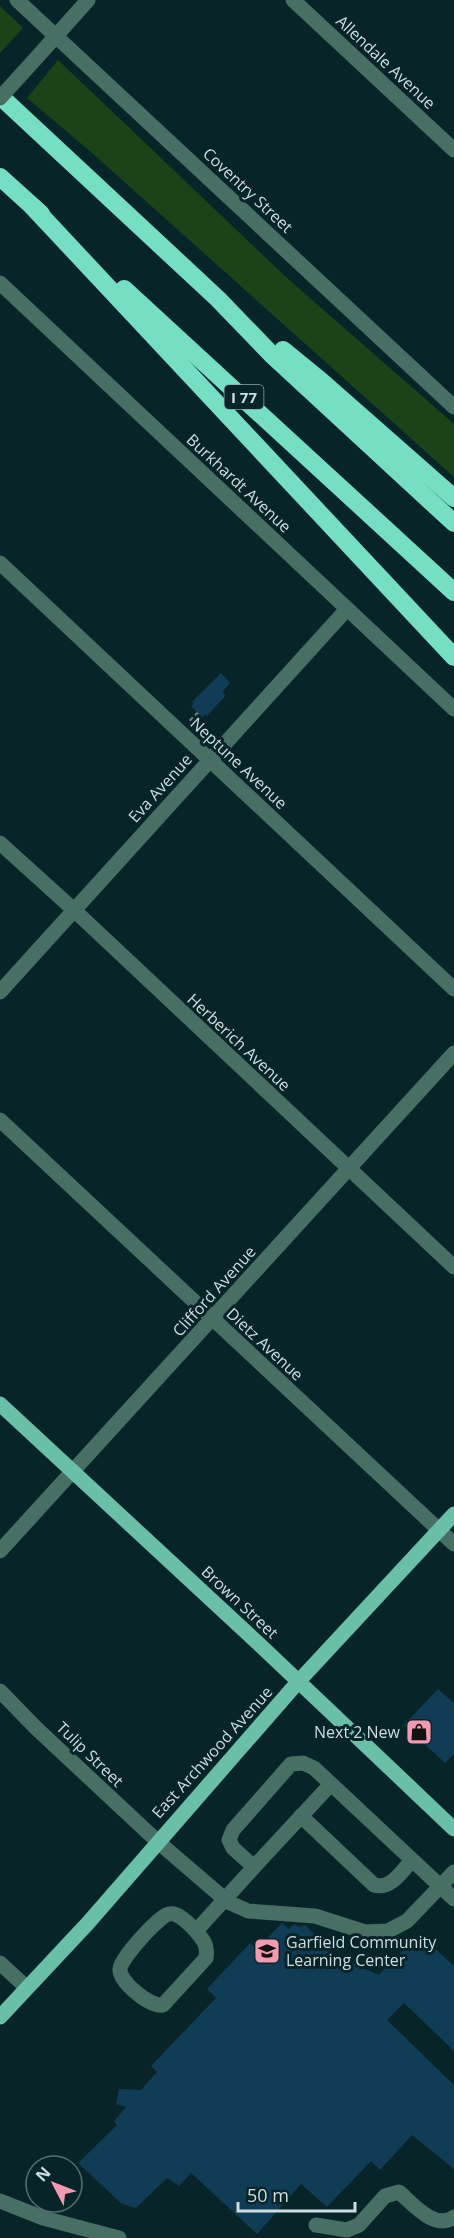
<svg xmlns="http://www.w3.org/2000/svg" width="454" height="2238" font-family="'Open Sans',sans-serif">
<rect width="100%" height="100%" fill="#072528"/>
<g fill="#1a4418">
<polygon points="0,6 23,28 0,53"/>
<polygon points="58,60 287,278 454,424 454,477 91,152 27,98"/>
</g>
<g fill="#103d55">
<polygon points="221,673 230,683 223,691 225,696 207,716 205,714 202,717 191,706 194,704 192,702"/>
<polygon points="438,1689 454,1703 454,1754 445,1763 404,1725"/>
<polygon points="282,1923 289,1929 294,1924 300,1927 305,1925 336,1956 379,1975 419,1934 454,1966 454,2051 404,2003 387,2020 454,2085 454,2169 412,2135 380,2170 371,2161 327,2207 301,2184 257,2234 191,2173 179,2186 167,2178 136,2208 122,2204 78,2163 117,2125 114,2121 126,2107 116,2104 119,2089 141,2090 157,2072 151,2066 216,1998 207,1989 250,1943 257,1949"/>
</g>
<g fill="none" stroke-linecap="round" stroke-linejoin="round">
<polyline stroke="#708689" stroke-width="3" stroke-dasharray="4.5 3" stroke-linecap="butt" points="190,721 198,713"/>
<g stroke="#486f64" stroke-width="15">
<polyline points="17,0 454,407"/>
<polyline points="293,0 454,150"/>
<polyline points="39,55 88,0"/>
<polyline points="0,283 454,709"/>
<polyline points="0,563 454,989"/>
<polyline points="0,843 74,910 454,1267"/>
<polyline points="0,992 347,609"/>
<polyline points="0,1120 454,1544"/>
<polyline points="0,1551 454,1053"/>
<polyline points="0,1691 36,1728 157,1841 228,1902 248,1911 315,1916 365,1932 388,1931 407,1921 454,1872"/>
<path d="M301 1816 374 1885C391 1890 402 1871 412 1860"/>
<polyline points="254,1867 331,1784"/>
<path d="M196 1931C204 1941 208 1945 206 1958L163 2005C150 2007 119 1982 120 1969 120 1959 160 1915 169 1914 179 1912 190 1925 196 1931L254 1867 233 1848 229 1840 233 1830 291 1764 303 1763 314 1768 454 1899"/>
<polyline points="0,1963 26,1987"/>
<polyline points="0,2201 43,2218 119,2238"/>
<path d="M316 2225 347 2230 359 2225 385 2196 399 2192C413 2204 435 2231 454 2217"/>
</g>
<g stroke="#69bfa8" stroke-width="15">
<polyline points="0,1404 260,1645 454,1829"/>
<polyline points="0,2017 88,1923 298,1682 454,1514"/>
</g>
<g stroke="#76dfc3" stroke-width="18">
<polyline points="0,96 218,299 273,356 454,523"/>
<polyline points="0,177 41,214"/>
<polyline points="32,206 454,657"/>
<polyline points="124,289 454,592"/>
<polyline points="283,350 321,381 454,498"/>
</g>
<polyline stroke="#486f64" stroke-width="15" points="0,98 39,55"/>
</g>
<defs>
<symbol id="shop-square" viewBox="-11 -11 22 22"><rect x="-9" y="-9" width="18" height="18" rx="4" fill="#f29aaf" stroke="#072528"/><path d="M-5-2.5h2.3a2.7 3.5 0 0 1 5.4 0H5L5.5 6h-11ZM-1.5-2.5h3a1.5 2.3 0 0 0-3 0Z" fill="#111"/></symbol>
<symbol id="school-square" viewBox="-11 -11 22 22"><rect x="-9" y="-9" width="18" height="18" rx="4" fill="#f29aaf" stroke="#072528"/><path d="M0-5L7-2L0 1L-7-2ZM-4 1L0 2.5L4 1V4Q0 6-4 4Z" fill="#111"/></symbol>
</defs>
<g fill-rule="evenodd">
<use href="#shop-square" x="404" y="1717" width="30" height="30"/>
<use href="#school-square" x="252" y="1936" width="30" height="30"/>
</g>
<g text-anchor="middle" dominant-baseline="central" stroke-width="6" stroke-linejoin="round" paint-order="stroke">
<rect fill="#072528" stroke="#92a6a9" stroke-width="1.5" x="224.5" y="385" width="39" height="24" rx="4.5"/>
<g font-size="15" font-weight="bold" fill="#cedee0">
<text x="244" y="397">I 77</text>
</g>
<g font-size="16" fill="#cedee0" stroke="#072528">
<text transform="translate(386 62) rotate(43)">Allendale Avenue</text>
<text transform="translate(248 190) rotate(43)">Coventry Street</text>
<text transform="translate(239 483) rotate(43)">Burkhardt Avenue</text>
<text transform="translate(239 763) rotate(43)">Neptune Avenue</text>
<text transform="translate(160 788) rotate(-48)">Eva Avenue</text>
<text transform="translate(239 1042) rotate(43)">Herberich Avenue</text>
<text transform="translate(214 1291) rotate(-48)">Clifford Avenue</text>
<text transform="translate(265 1344) rotate(43)">Dietz Avenue</text>
<text transform="translate(240 1602) rotate(43)">Brown Street</text>
<text transform="translate(212 1752) rotate(-48)">East Archwood Avenue</text>
<text transform="translate(90 1754) rotate(44)">Tulip Street</text>
</g>
<g font-size="16" fill="#cedee0" stroke="#072528" text-anchor="end">
<text x="400" y="1732">Next 2 New</text>
<text x="286" y="1942" text-anchor="start">Garfield Community<tspan x="286" dy="18">Learning Center</tspan></text>
</g>
</g>
<g transform="translate(54 2184) rotate(312)"><circle r="28" fill="#072528" stroke="#576f72" stroke-width="1.5"/>
<path d="M0-4.5L10 22L0 15L-10 22Z" fill="#f29aaf"/>
<text y="-9" font-size="16" font-weight="bold" text-anchor="middle" fill="#cedee0">N</text>
</g>
<path d="M238 2202v9h117v-9" fill="none" stroke="#cedee0" stroke-width="3"/>
<text x="247" y="2202" font-size="18" fill="#cedee0" stroke="#072528" stroke-width="4.5" paint-order="stroke">50 m</text>
</svg>
